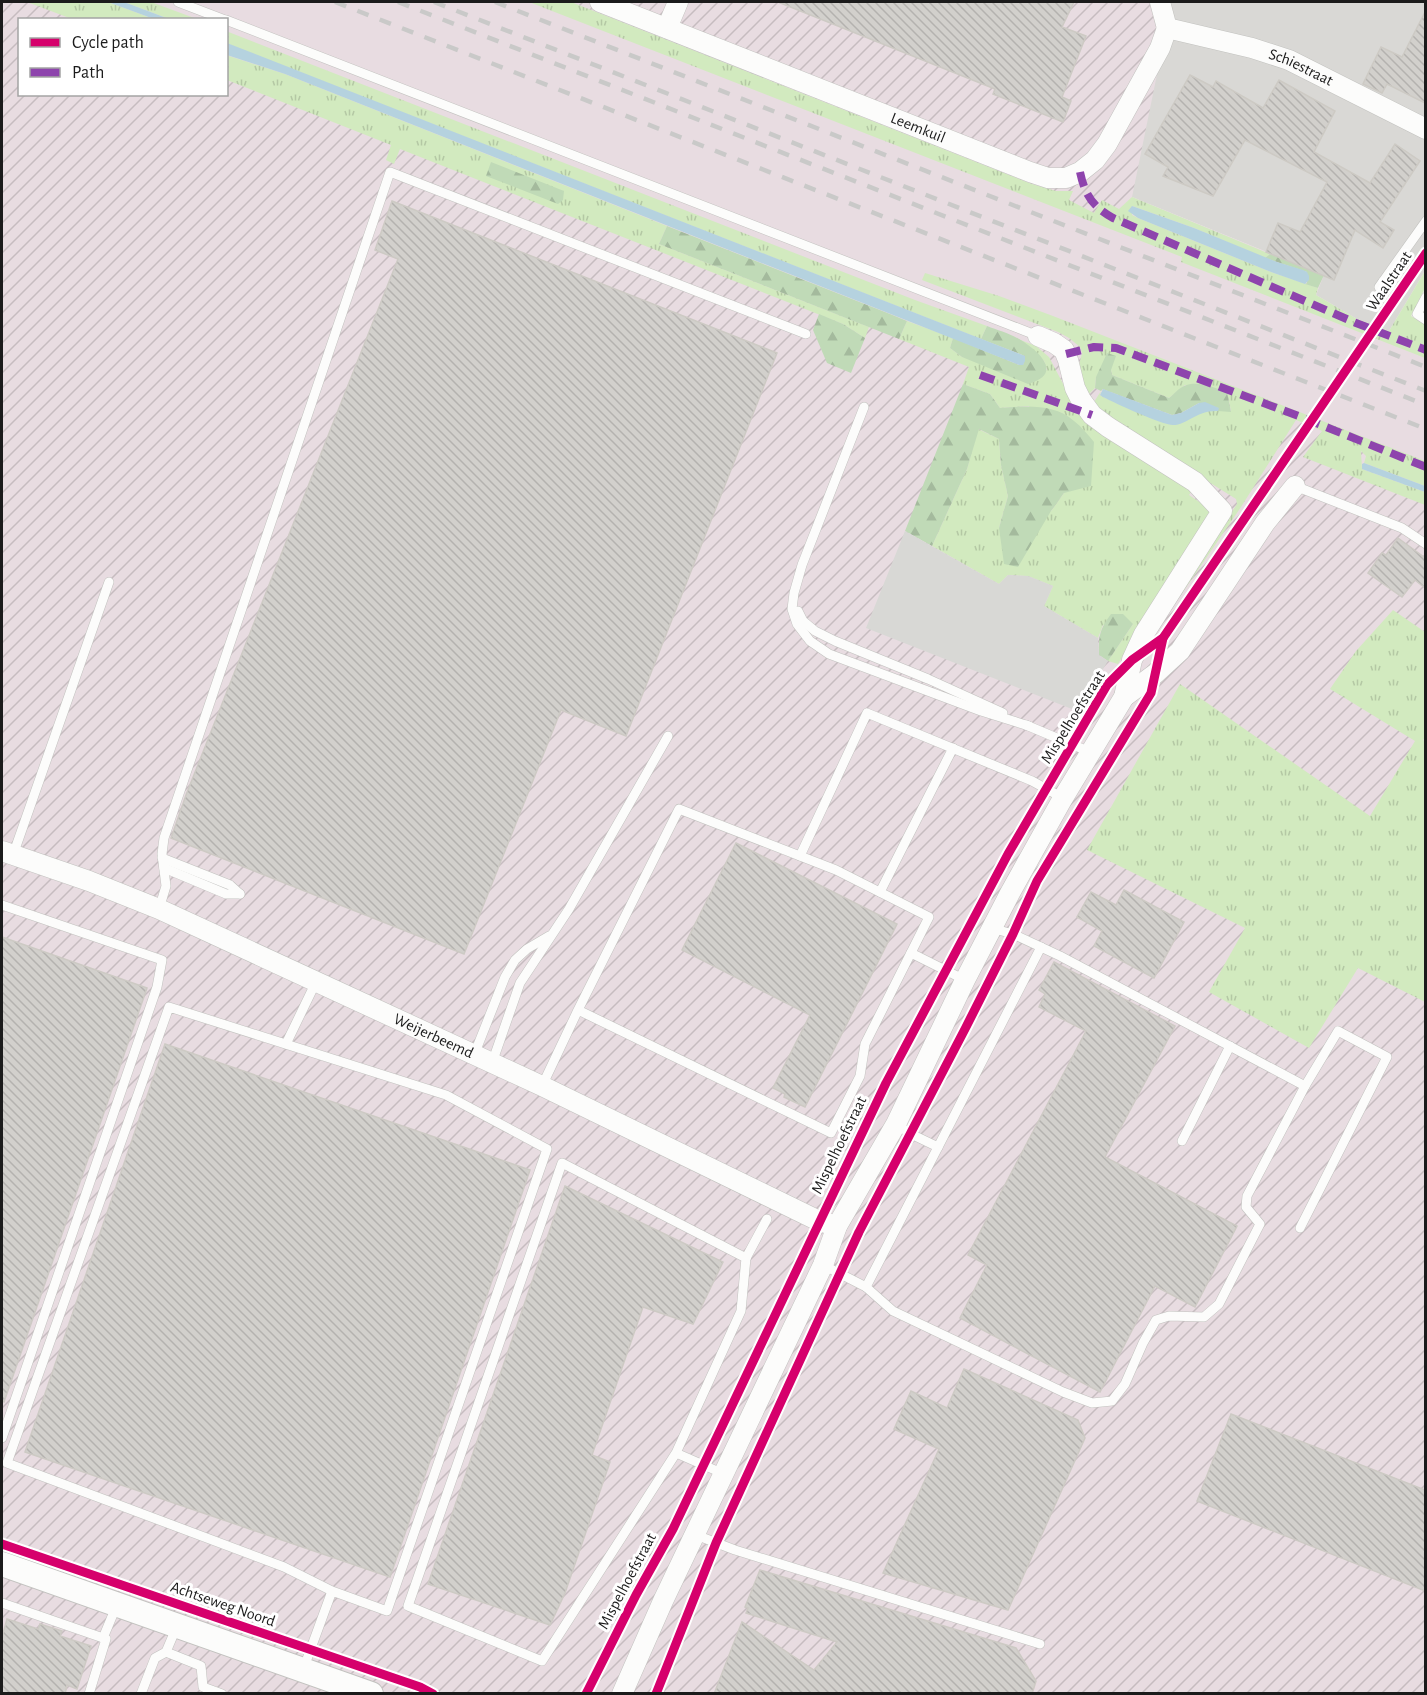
<svg xmlns="http://www.w3.org/2000/svg" width="1427" height="1695" font-family="'Alegreya Sans',sans-serif">
<defs>
<pattern id="industrial-furrows" width="10" height="10" patternUnits="userSpaceOnUse" patternTransform="scale(1.5)"><rect width="10" height="10" fill="#e8dce1"/><path d="M-1 1l2-2M0 10L10 0M9 11l2-2" fill="none" stroke="#c6bcc0"/></pattern>
<pattern id="grass-tufts" width="24" height="20" patternUnits="userSpaceOnUse" patternTransform="scale(1.5)"><rect width="24" height="20" fill="#d2eabf"/><path d="M3 7l-1-3M5 7V3M7 7l1-3M15 17l-1-3M17 17v-4M19 17l1-3" fill="none" stroke="#b4c8a4"/></pattern>
<pattern id="forest-firs" width="22" height="20" patternUnits="userSpaceOnUse" patternTransform="scale(1.5)"><rect width="22" height="20" fill="#c0dab7"/><path d="M5 1l3.5 6h-7zM16 11l3.5 6h-7z" fill="#a4ba9d"/></pattern>
<pattern id="building-back-hatch" width="6" height="6" patternUnits="userSpaceOnUse" patternTransform="scale(1.5)"><rect width="6" height="6" fill="#d2d0cc"/><path d="M-1 5l2 2M0 0l6 6M5-1l2 2" fill="none" stroke="#b4b2af"/></pattern>
</defs>
<rect width="100%" height="100%" fill="#eae9e3"/>
<polygon fill="#d9d8d5" points="548,2 1425,2 1425,271 1389,331 1357,319 1316,295 1323,275 1132,197 1115,213"/>
<g fill="url(#industrial-furrows)">
<polygon points="2,2 70,2 115,19 20,20 20,94 226,94 227,64 1032,351 1045,316 1213,394 1279,413 1334,436 1361,449 1366,456 1364,463 1361,468 1425,492 1425,1693 2,1694"/>
<polygon points="548,2 1159,2 1166,30 1132,197 1115,213 1111,223"/>
</g>
<polygon fill="#e8dce1" points="70,2 548,2 1111,223 1115,213 1132,197 1324,275 1316,295 1357,319 1398,335 1425,339 1425,492 1362,464 1364,463 1366,456 1361,449 1334,436 1118,342 1045,316 1032,351 970,367 227,64 226,20 115,19"/>
<g fill="url(#grass-tufts)">
<polygon points="27,2 108,2 154,19 72,19"/>
<polygon points="124,2 151,2 197,19 169,19"/>
<polygon points="529,2 571,2 1032,184 1056,191 1073,191 1069,200 1094,213 1102,200 1119,209 1132,197 1270,254 1265,258 1194,228 1132,206 1132,215 1138,218 1271,272 1318,288 1316,295 1357,319 1389,331 1425,271 1425,288 1411,316 1425,325 1425,358 1181,262 1182,257"/>
<polygon points="226,31 915,300 987,326 981,339 233,46 227,43"/>
<polygon points="226,55 285,74 667,226 659,244 869,327 865,338 843,324 400,149 394,164 386,160 391,145 227,80"/>
<polygon points="925,273 999,296 1053,316 1425,461 1425,486 1364,463 1366,456 1361,451 1362,469 1425,492 1425,505 1303,457 1322,431 1296,420 1241,507 1151,639 1168,608 1237,504 1236,499 1111,421 1092,405 1101,391 1100,395 1103,397 1160,421 1187,420 1201,412 1208,411 1231,411 1227,392 1185,385 1169,398 1112,375 1111,370 1096,377 1095,388 1087,396 1079,365 1082,353 1080,347 1069,338 1058,332 922,280"/>
<polygon points="907,321 953,338 950,348 962,357 1047,370 1044,361 1018,339 1036,346 1049,357 1069,395 1193,489 1189,495 1216,513 1136,633 1118,664 1108,661 1133,624 1103,625 1098,638 1044,606 1053,586 1028,576 1008,575 999,584 932,546 967,469 978,429 999,439 1001,465 1008,496 999,528 1051,511 1064,493 1029,406 1000,408 990,394 963,384 969,367 899,339"/>
<polygon points="1393,610 1425,632 1426,736 1423,740 1426,742 1425,1002 1358,968 1309,1048 1209,992 1245,928 1087,850 1180,684 1370,816 1415,741 1330,689 1356,651"/>
</g>
<g fill="url(#forest-firs)">
<polygon points="491,162 564,191 563,200 558,204 486,176"/>
<polygon points="667,226 890,314 907,321 899,339 659,244"/>
<polygon points="1270,254 1324,275 1318,288 1305,284 1307,283 1307,272 1265,258"/>
<polygon points="819,314 843,324 865,338 851,373 827,363 813,330"/>
<path d="M987 326C997 330 1009 333 1019 339 1038 350 1065 374 1028 384L962 357 950 348 953 338 1019 365H1023L1025 356 981 339Z"/>
<path d="M1107 353 1116 356 1111 370 1112 375 1169 398C1174 394 1179 388 1184 386 1198 380 1214 388 1227 392L1231 412 1218 411V408L1199 403 1181 413 1172 415 1105 390 1103 389 1101 391 1095 388 1096 377Z"/>
<path d="M963 384 990 394 1000 408C1025 406 1054 403 1074 421 1082 427 1088 435 1094 442L1091 486 1064 493 1051 511 1018 567 1004 564 999 528 1008 496 1001 465 999 439 979 429 967 469 932 546 905 531Z"/>
<path d="M1111 614H1123L1133 624 1108 661 1099 655C1098 636 1100 629 1111 614Z"/>
</g>
<polygon fill="#d8d8d5" points="905,531 999,584 1008,575 1028,576 1053,586 1044,606 1098,638 1099,655 1108,661 1077,711 866,628"/>
<g fill="#b5d2df">
<polygon points="108,2 124,2 169,19 154,19"/>
<polygon points="227,43 1025,356 1025,361 1023,365 1019,365 285,74 230,56 227,55"/>
<polygon points="1132,206 1194,228 1277,262 1303,270 1307,272 1309,276 1309,280 1305,284 1271,272 1138,218 1128,211"/>
<path d="M1103 389 1172 415 1181 413 1199 403 1205 402 1219 408 1218 411C1196 410 1188 425 1173 425 1162 425 1115 403 1103 397L1100 395Z"/>
<polygon points="1364,463 1425,486 1425,492 1362,469 1362,464"/>
</g>
<g fill="url(#building-back-hatch)" stroke="#cdcac4" stroke-width="1.5">
<polygon points="778,2 1074,2 1062,27 1086,36 1062,97 1071,101 1063,122 993,94 995,89"/>
<polygon points="1425,12 1425,103 1387,84 1382,93 1363,84 1381,47 1402,57"/>
<polygon points="1190,75 1213,87 1216,81 1263,108 1279,80 1335,111 1314,152 1370,183 1395,144 1420,161 1380,222 1394,230 1383,248 1355,230 1334,280 1266,252 1278,223 1300,232 1327,182 1245,140 1213,196 1163,176 1168,167 1145,154"/>
<polygon points="392,201 777,353 626,736 561,710 464,954 171,838 186,795 398,259 375,250"/>
<polygon points="1398,538 1425,558 1425,588 1415,580 1402,597 1368,573 1382,553 1386,555"/>
<polygon points="736,843 897,924 805,1107 784,1097 785,1094 773,1088 810,1015 682,950"/>
<polygon points="1124,890 1184,922 1154,978 1094,946 1102,931 1077,917 1091,892 1116,905"/>
<polygon points="2,937 147,988 4,1402 2,1401"/>
<polygon points="1054,962 1175,1026 1105,1157 1237,1226 1195,1307 1155,1286 1100,1392 960,1318 987,1265 968,1255 1086,1031 1039,1007 1045,994 1039,990"/>
<polygon points="165,1044 530,1170 390,1577 25,1452"/>
<polygon points="565,1186 723,1262 693,1324 643,1307 592,1455 610,1462 565,1593 550,1625 428,1584"/>
<polygon points="964,1369 1078,1420 1085,1438 1008,1610 883,1573 939,1449 894,1429 911,1391 947,1408"/>
<polygon points="1231,1414 1425,1490 1425,1591 1197,1501"/>
<polygon points="760,1570 1016,1648 1036,1681 1032,1694 714,1694 742,1622 814,1670 837,1642 746,1613 748,1608 745,1607"/>
<polygon points="7,1619 38,1629 40,1624 62,1631 60,1636 91,1646 77,1689 67,1685 65,1694 2,1694 2,1637"/>
</g>
<g fill="none" stroke-linecap="round" stroke-linejoin="round">
<defs>
<g id="service">
<polyline points="178,2 225,20"/>
<polyline points="226,20 1038,336"/>
<polyline points="1379,287 1426,221"/>
<polyline points="1426,297 1417,314 1426,320"/>
<polyline points="864,407 802,565 794,593 792,609 797,624 810,641 829,654 981,711 1029,726"/>
<polyline points="1295,486 1402,528 1426,544"/>
<polyline points="798,611 803,621 815,631 835,641 928,679 1003,713"/>
<polyline points="1026,725 1090,752"/>
<polyline points="13,855 109,582"/>
<polyline points="800,856 867,713 1032,781 1063,798"/>
<polyline points="162,858 230,885 240,894"/>
<polyline points="164,868 226,894 240,894"/>
<polyline points="880,892 953,748"/>
<polyline points="2,905 162,960 157,987 2,1438"/>
<polyline points="159,909 166,886 162,854 164,838 390,172 806,334"/>
<polyline points="911,953 965,980"/>
<polyline points="286,1044 316,982"/>
<polyline points="474,1055 505,977 515,960 527,949 549,936"/>
<polyline points="492,1063 520,983 569,909 668,736"/>
<polyline points="542,1086 578,1010 831,1133 860,1076 865,1044 929,917 836,870 679,809 578,1010"/>
<polyline points="896,1124 911,1134 938,1147"/>
<polyline points="1182,1141 1230,1046"/>
<polyline points="1300,1228 1387,1057 1338,1031 1305,1086"/>
<polyline points="746,1258 767,1219"/>
<polyline points="823,1265 866,1287 893,1311 1063,1392 1092,1403 1112,1401 1125,1384 1143,1343 1156,1320 1169,1316 1204,1317 1219,1304 1260,1224 1246,1207 1247,1196 1305,1086 1060,956 1013,934 991,928"/>
<polyline points="866,1287 1041,947"/>
<polyline points="676,1453 741,1311 746,1258 562,1163 408,1606 542,1661 676,1453 724,1474"/>
<polyline points="696,1535 735,1550 1040,1644"/>
<polyline points="2,1603 106,1639 89,1694"/>
<polyline points="103,1638 116,1607"/>
<polyline points="166,1652 201,1666 203,1687 222,1694"/>
<polyline points="303,1670 332,1591 284,1567 7,1463 169,1007 446,1095 547,1149 387,1611 332,1591"/>
<polyline points="141,1694 155,1658 166,1652 177,1626"/>
</g>
<g id="minor">
<path id="s1" d="M600 2 1030 172 1048 178H1066L1080 172 1095 160 1107 144 1160 48 1167 28"/>
<polyline points="1160,2 1167,28"/>
<polyline points="667,28 678,2"/>
<path id="s2" d="M1167 28 1252 48 1289 60 1426 129"/>
<polyline points="1124,697 1155,674 1180,651 1265,523 1295,486"/>
<path id="s3" d="M2 851 89 881 159 909 542 1086 819 1221 837 1226"/>
<polyline points="622,1694 663,1601 823,1265 837,1226 896,1124 965,980 1010,893 1063,798 1124,697 1132,660 1144,634 1222,511 1195,482 1108,427 1092,415 1081,400 1075,388 1068,360 1064,350 1054,343 1038,336"/>
</g>
<polyline id="tertiary" points="2,1564 371,1694"/>
</defs>
<use href="#service" stroke="#c2c2bf" stroke-width="10"/>
<use href="#minor" stroke="#c2c2bf" stroke-width="21"/>
<use href="#tertiary" stroke="#c2c2bf" stroke-width="26"/>
<use href="#service" stroke="#fcfcfb" stroke-width="9"/>
<use href="#minor" stroke="#fcfcfb" stroke-width="20"/>
<use href="#tertiary" stroke="#fcfcfb" stroke-width="24"/>
<g stroke="#c9c9c8" stroke-width="4.5" stroke-dasharray="12 12" stroke-linecap="butt">
<polyline points="335,2 1426,429"/>
<polyline points="398,2 1426,405"/>
<polyline points="434,2 1426,391"/>
<polyline points="495,2 1426,367"/>
</g>
<g stroke="#8e44ad" stroke-width="8" stroke-dasharray="15 8" stroke-linecap="butt">
<path d="M1080 172C1085 195 1092 206 1113 218L1356 323 1426 350"/>
<polyline points="1066,354 1094,347 1116,348 1301,417 1426,467"/>
<polyline points="980,375 1092,415"/>
</g>
<defs>
<g id="cycleway">
<polyline points="2,1544 420,1687 433,1694"/>
<polyline points="586,1694 636,1595 673,1529 886,1083 1008,854 1107,685 1132,660 1163,638 1426,253"/>
<polyline points="656,1694 716,1543 859,1232 965,1029 1013,934 1037,881 1151,693 1163,638"/>
</g>
</defs>
<use href="#cycleway" stroke="#fff" stroke-width="13"/>
<use href="#cycleway" stroke="#d6006c" stroke-width="9"/>
</g>
<g text-anchor="middle" dominant-baseline="central" stroke-width="6" stroke-linejoin="round" paint-order="stroke">
<g font-size="16" fill="#1b1b1b" stroke="#fff">
<text stroke="none"><textPath href="#s2" startOffset="140">Schiestraat</textPath></text>
<text stroke="none"><textPath href="#s1" startOffset="342">Leemkuil</textPath></text>
<text transform="translate(1389 281) rotate(-56)">Waalstraat</text>
<text transform="translate(1073 717) rotate(-58)">Mispelhoefstraat</text>
<text stroke="none"><textPath href="#s3" startOffset="470">Weijerbeemd</textPath></text>
<text transform="translate(839 1145) rotate(-64)">Mispelhoefstraat</text>
<text transform="translate(627 1581) rotate(-62)">Mispelhoefstraat</text>
<text transform="translate(223 1604) rotate(19)">Achtseweg Noord</text>
</g>
</g>
<rect width="1427" height="1695" fill="none" stroke="#1b1b1b" stroke-width="6"/>
<rect x="18" y="18" width="210" height="78" fill="#ffffff" stroke="#a4a4a4" stroke-width="1.5"/>
<rect x="30" y="38" width="30" height="9" fill="#d6006c" stroke="#a4a4a4" stroke-width="1.5"/>
<text x="72" y="48" font-size="18" fill="#1b1b1b">Cycle path</text>
<rect x="30" y="68" width="30" height="9" fill="#8e44ad" stroke="#a4a4a4" stroke-width="1.5"/>
<text x="72" y="78" font-size="18" fill="#1b1b1b">Path</text>
</svg>
